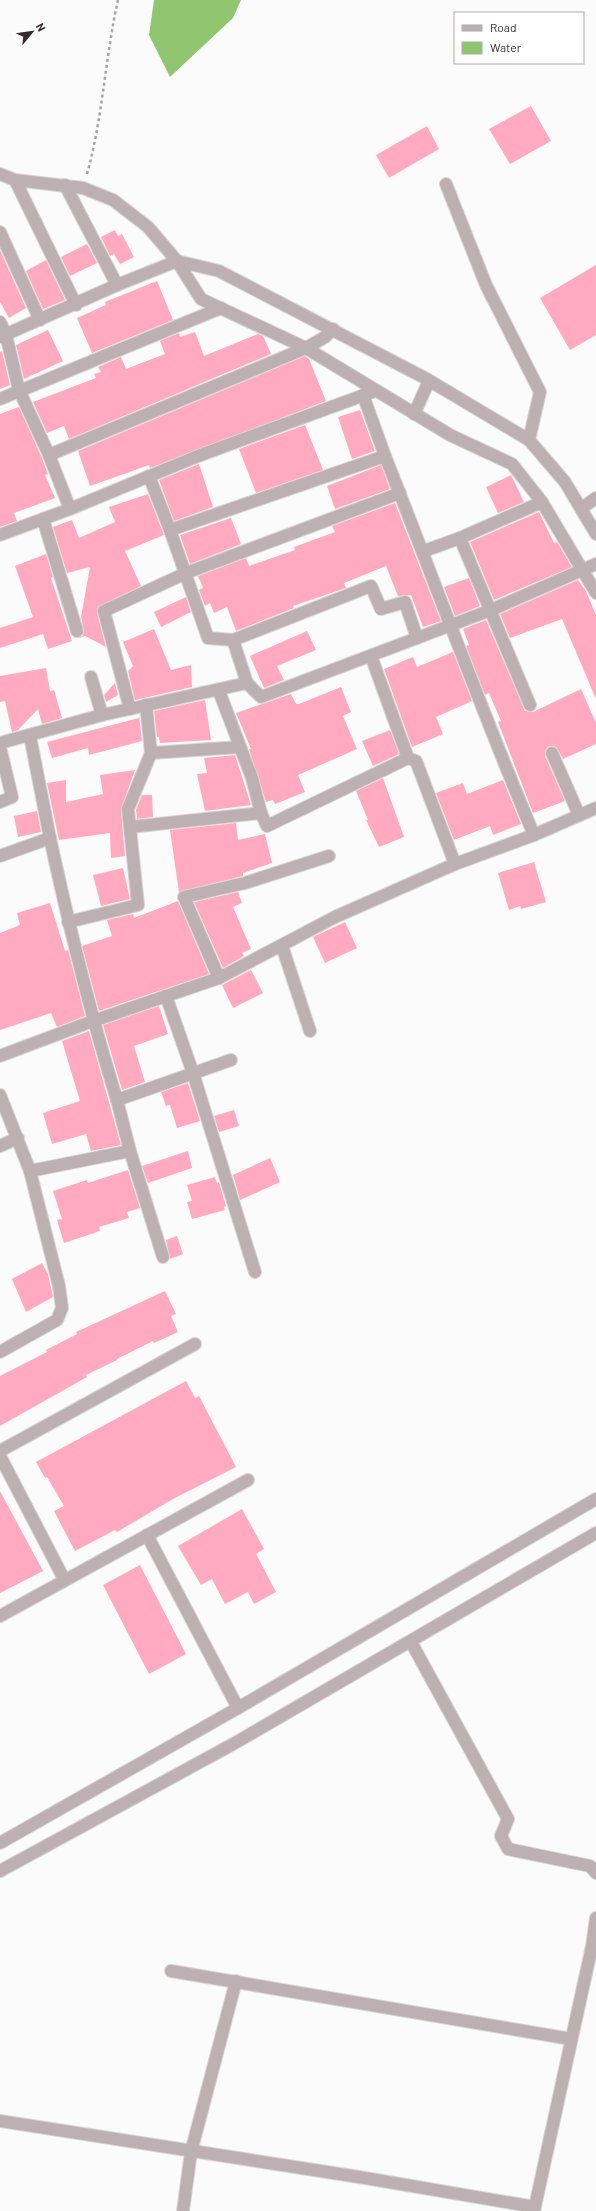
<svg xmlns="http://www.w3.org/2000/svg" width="596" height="2211" font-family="Barlow,sans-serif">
<rect width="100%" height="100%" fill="#fbfbfb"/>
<polygon fill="#91c670" points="154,0 241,0 233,18 170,77 149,35"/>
<g fill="#ffaac0">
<polygon points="531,106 551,141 510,164 489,129"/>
<polygon points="427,126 439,149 389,178 376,155"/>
<polygon points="115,230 118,236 122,234 134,257 120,264 114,254 110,256 101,237"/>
<polygon points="87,244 97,263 70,276 61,257"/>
<polygon points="0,250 26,308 9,318 0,302"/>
<polygon points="46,260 65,300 43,309 26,271"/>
<polygon points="596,265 596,335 570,350 540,298"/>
<polygon points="157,281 173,320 92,353 77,318 106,305 105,302"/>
<polygon points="48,330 63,361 24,379 16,345"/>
<polygon points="195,332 204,356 258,334 263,336 271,354 69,439 64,426 47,433 33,402 96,378 94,374 101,372 98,367 121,357 126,369 165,354 160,341 179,333 180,337"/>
<polygon points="2,351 10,385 0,389 0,352"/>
<polygon points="305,356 309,359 326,401 150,468 149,465 90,486 78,451"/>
<polygon points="19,407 42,458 48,474 45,475 55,498 14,513 17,521 0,527 0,414"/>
<polygon points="360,410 375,451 352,459 338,417"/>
<polygon points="305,425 323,470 256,493 239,449"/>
<polygon points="199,464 213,507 174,521 159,480"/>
<polygon points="381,465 390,489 335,509 327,486"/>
<polygon points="511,475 524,502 498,513 486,487"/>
<polygon points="148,494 164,535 125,551 141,586 98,607 97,613 106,647 85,636 77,639 82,636 84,632 81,617 90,567 67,573 53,527 72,520 79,538 115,522 109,507"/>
<polygon points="395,503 441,621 423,627 411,595 398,596 386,566 344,583 346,588 293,606 294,608 236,631 227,607 214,613 210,603 205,606 199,590 203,588 198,576 246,558 249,566 295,550 294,547 335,532 332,526"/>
<polygon points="539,512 554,543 557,542 572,567 494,600 470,542"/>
<polygon points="231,518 241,544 190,564 180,535"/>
<polygon points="46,554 53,577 51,578 72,641 48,649 43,634 0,648 0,628 33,617 15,566"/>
<polygon points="469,578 480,606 455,616 444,587"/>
<polygon points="578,580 586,591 596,615 596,699 562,619 510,638 500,614"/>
<polygon points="186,597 191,612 161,627 154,612"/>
<polygon points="486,620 525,711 533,712 581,689 596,723 596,744 563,759 556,747 549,746 546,749 545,756 565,801 533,813 498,722 501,721 489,693 485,695 466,646 469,645 463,629"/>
<polygon points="154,629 171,670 191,665 192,687 135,700 128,671 133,666 123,642"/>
<polygon points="307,631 316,650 277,666 284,680 264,688 250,656"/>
<polygon points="453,652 472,701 436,717 443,734 412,747 384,669 413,657 417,667"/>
<polygon points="46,668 50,691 54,690 62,718 42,724 38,709 18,730 12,732 5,701 0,702 0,676"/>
<polygon points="115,683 118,695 106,702 104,695"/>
<polygon points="341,687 351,712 343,716 357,749 298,775 305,792 275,804 273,800 266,802 249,749 251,749 236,713 291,694 296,704 299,704"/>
<polygon points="205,700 211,740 160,743 159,737 157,737 154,711"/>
<polygon points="139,714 142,741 89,755 88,748 52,758 47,742 139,718"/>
<polygon points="390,730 399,754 373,766 362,741"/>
<polygon points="235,755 251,805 205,811 197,774 207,773 204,758"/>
<polygon points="135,770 121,809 125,856 111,858 110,833 59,840 47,783 66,780 66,802 103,794 100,775"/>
<polygon points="383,778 404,837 379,847 366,820 368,820 356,791"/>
<polygon points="503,780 521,824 493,835 490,826 454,840 436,793 463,783 467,794"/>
<polygon points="142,795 152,795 153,817 137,819 136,810"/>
<polygon points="37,811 41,832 18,837 14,816"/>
<polygon points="236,823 238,840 265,834 272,863 243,873 243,876 179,892 170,830"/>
<polygon points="534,862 546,902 521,909 520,906 509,910 498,873"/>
<polygon points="123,868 130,899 101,906 93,875"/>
<polygon points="238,892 242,903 233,907 251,949 242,953 244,956 223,968 194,902"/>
<polygon points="178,901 209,974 99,1011 82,946 112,936 107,920 133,914 134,918"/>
<polygon points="50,903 65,951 68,950 85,1016 57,1027 51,1013 0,1030 0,933 20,925 17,913"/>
<polygon points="345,922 357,948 325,963 313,937"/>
<polygon points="251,970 263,993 233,1008 222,985"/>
<polygon points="159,1006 168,1034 134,1046 145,1082 122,1090 103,1025"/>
<polygon points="89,1031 121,1145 91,1151 86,1134 52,1144 43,1113 80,1101 62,1041"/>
<polygon points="188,1083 200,1121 177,1128 170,1105 166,1106 161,1092"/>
<polygon points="234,1110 239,1126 219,1132 214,1116"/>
<polygon points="188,1151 192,1168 148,1183 142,1166"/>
<polygon points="270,1158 280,1182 240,1200 233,1175"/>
<polygon points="128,1170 140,1208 127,1212 129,1218 99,1227 100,1231 64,1243 57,1220 62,1219 53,1191 87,1180 88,1183"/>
<polygon points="215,1177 217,1183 219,1182 226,1206 224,1207 225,1210 192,1219 187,1202 192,1201 187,1185"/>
<polygon points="177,1236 183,1254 170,1259 166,1240"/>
<polygon points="42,1263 48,1274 53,1297 26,1312 12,1279"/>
<polygon points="165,1291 176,1314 171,1316 178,1332 154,1343 153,1341 117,1359 117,1360 86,1375 87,1377 0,1426 0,1376 47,1352 46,1350 77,1334 76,1332"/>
<polygon points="186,1381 195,1398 199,1396 236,1467 173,1499 117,1532 115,1530 75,1551 54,1511 64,1506 47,1477 45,1478 36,1462"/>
<polygon points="0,1491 43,1571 0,1593"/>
<polygon points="242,1509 264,1549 256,1554 276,1592 254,1604 248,1592 225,1604 212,1579 201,1585 178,1546"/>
<polygon points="140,1565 186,1654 149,1674 103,1585"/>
</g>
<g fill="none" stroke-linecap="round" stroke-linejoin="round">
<defs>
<g id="minor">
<polyline points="0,174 15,180 83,188 113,200 148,227 177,261 201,299 306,348 450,435 512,464 542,502 596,593"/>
<polyline points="15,180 76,305"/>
<polyline points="446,184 486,285 540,392 529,440"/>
<polyline points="65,185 117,285"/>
<polyline points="0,232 40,320"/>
<polyline points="0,322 6,335 19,390 49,455 70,509"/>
<polyline points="0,337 117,285 177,261 219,271 425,378 529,440 565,482 596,534"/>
<polyline points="363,395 385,456"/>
<polyline points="0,399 221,308"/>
<polyline points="414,414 429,381"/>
<polyline points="49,455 306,348 325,337 333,329"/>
<polyline points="149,476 170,530"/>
<polyline points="582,508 596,498"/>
<polyline points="43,519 77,631"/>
<polyline points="0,535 70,509 198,456 375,391"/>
<polyline points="460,538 530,705"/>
<polyline points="424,551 460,538 542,502"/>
<polyline points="233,640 371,586 381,609 405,602 417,638"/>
<polyline points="371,656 408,758"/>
<polyline points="91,677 102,715"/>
<path d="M247 683 233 640 208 638 170 530 385 456C435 582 481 710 534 835"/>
<polyline points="219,691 252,778 261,813 267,826 408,758 416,761 455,864"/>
<polyline points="130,709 104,611 186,573 400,493"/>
<polyline points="0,743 102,715 247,683 261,697 491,610 596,564"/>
<polyline points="0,747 12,797 0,802"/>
<polyline points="151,753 240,747"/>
<polyline points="552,753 579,815"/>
<polyline points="130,827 261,813"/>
<path d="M50 838C69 926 90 1013 117 1100"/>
<polyline points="0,856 50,838 30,736"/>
<polyline points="68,922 138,905 128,809 151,753 146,705"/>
<polyline points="282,946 310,1031"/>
<polyline points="219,978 184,897 245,883 329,856"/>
<polyline points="166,996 193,1073 255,1272"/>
<polyline points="0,1056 93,1021 219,978 335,917 455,864 534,835 596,808"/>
<polyline points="0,1095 30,1171 59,1286 62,1308 57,1320 0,1352"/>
<polyline points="0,1146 18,1138"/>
<polyline points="30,1171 130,1151"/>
<polyline points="163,1257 130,1151 117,1100 231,1060"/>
<polyline points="0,1451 195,1344"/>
<polyline points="0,1456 64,1579"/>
<polyline points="147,1535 238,1708"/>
<polyline points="0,1616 248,1480"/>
<polyline points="411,1642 508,1819 501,1836 508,1849 590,1866 596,1873"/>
<polyline points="0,1843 238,1708 596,1499"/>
<polyline points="0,1871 235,1743 596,1533"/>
<polyline points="171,1971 571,2039"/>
<polyline points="0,2121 359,2177 535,2207"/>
<polyline points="183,2211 191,2152 236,1981"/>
<polyline points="534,2211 592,1946 596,1918"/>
</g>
</defs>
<use href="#minor" stroke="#d8d6d6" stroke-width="14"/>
<path stroke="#a8a2a4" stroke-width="2.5" stroke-dasharray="3 3" stroke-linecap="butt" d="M87 174C103 117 105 58 118 0"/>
<use href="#minor" stroke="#bdb0b3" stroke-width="12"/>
</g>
<rect x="454" y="12" width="130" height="52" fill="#ffffff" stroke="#afaaab"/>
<rect x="462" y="25" width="20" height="6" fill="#bdb0b3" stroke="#afaaab"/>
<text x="490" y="32" font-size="12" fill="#372b2e">Road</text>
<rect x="462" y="42" width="20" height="12" fill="#91c670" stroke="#afaaab"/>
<text x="490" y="52" font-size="12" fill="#372b2e">Water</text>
<g transform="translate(32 32) rotate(61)" stroke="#ffffff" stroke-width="3" paint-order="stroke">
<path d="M0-3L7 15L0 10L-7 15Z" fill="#372b2e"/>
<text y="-6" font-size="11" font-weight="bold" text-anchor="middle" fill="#372b2e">N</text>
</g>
</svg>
